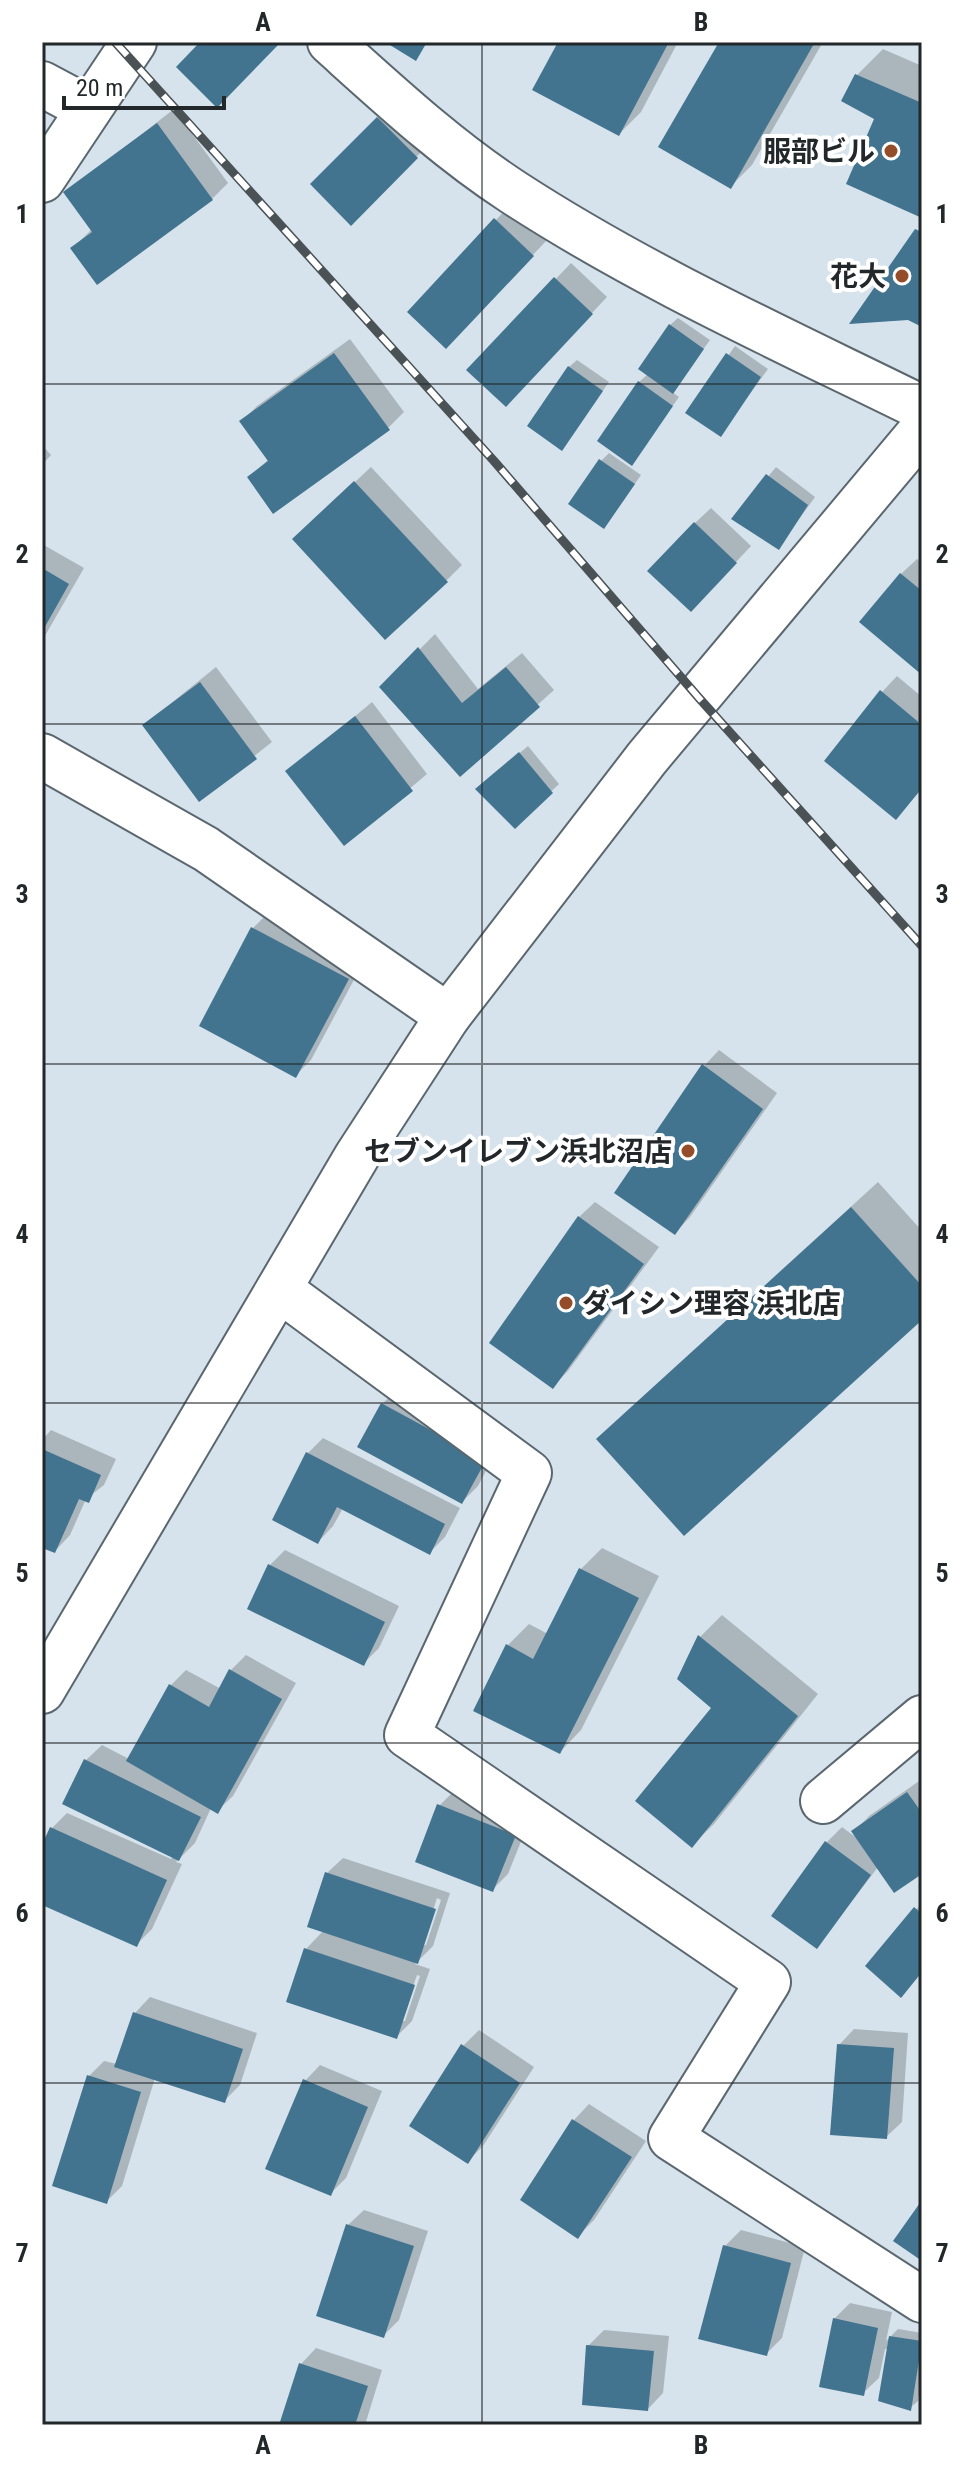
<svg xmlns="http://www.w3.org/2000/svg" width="964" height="2467" font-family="'Roboto Condensed','Noto Sans JP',sans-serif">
<rect width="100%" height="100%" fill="#d6e3ec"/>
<g fill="#0003" fill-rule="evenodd">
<polygon points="560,42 678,42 641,112 619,134"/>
<polygon points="721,42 823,42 752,165 731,186"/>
<polygon points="883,49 922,66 922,216 857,75"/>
<polygon points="393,103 432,141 351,223 313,184"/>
<polygon points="174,109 228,183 212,199 73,248 92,229 66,193"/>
<polygon points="511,204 548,239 461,331 496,220"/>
<polygon points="571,263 607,297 521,389 469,370"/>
<polygon points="678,318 710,340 672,392 679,397 632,463 639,382 648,374 670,325"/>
<polygon points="350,339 404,412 388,428 249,477 269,459 241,422 257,406"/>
<polygon points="735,346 768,369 721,434 688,412"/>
<polygon points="577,360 609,382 562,448 569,367"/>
<polygon points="42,445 51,455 42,465"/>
<polygon points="609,453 641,475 611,518 601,461"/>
<polygon points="371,467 462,565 446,581 310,524"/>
<polygon points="776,467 815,497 779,547 734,518"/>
<polygon points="711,508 751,546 706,594 695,523"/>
<polygon points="42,544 84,568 42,641"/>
<polygon points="917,559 922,563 922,672 901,574"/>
<polygon points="435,634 478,689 522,653 554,690 461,774 382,687"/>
<polygon points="216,667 272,742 200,799 144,725"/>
<polygon points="897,676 922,697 922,789 896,817 882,692"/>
<polygon points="372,702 427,774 344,844 288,772"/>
<polygon points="528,746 559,784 515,826 486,781"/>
<polygon points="269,912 363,963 311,1060 296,1075 201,1025 253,928"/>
<polygon points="719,1050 777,1093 690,1217 675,1233 704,1066"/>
<polygon points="878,1182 922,1231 922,1317 625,1413"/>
<polygon points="595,1202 659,1247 568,1371 553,1386 579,1217"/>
<polygon points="398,1389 500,1444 478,1486 462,1502 382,1404"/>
<polygon points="51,1430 116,1459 104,1485 86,1499 70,1535 55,1551 42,1545 42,1440"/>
<polygon points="323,1438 460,1508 445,1537 429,1553 343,1508 333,1526 318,1542 308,1453"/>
<polygon points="602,1548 659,1576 581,1730 560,1752 507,1646 529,1624 548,1634 581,1569"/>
<polygon points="285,1550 399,1606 379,1648 363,1664 270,1565"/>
<polygon points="722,1615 818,1694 714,1824 692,1845 714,1707 680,1679 700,1637"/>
<polygon points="246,1655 296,1683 233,1796 217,1811 211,1808 195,1843 176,1862 182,1864 152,1929 136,1945 42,1902 42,1850 52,1828 67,1813 171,1859 173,1856 86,1760 102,1745 129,1759 171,1685 186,1670 221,1689 231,1670"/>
<polygon points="922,1779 922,1871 878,1867 817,1947 826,1843 842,1827 858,1839 854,1832 869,1816"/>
<polygon points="455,1790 530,1819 508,1874 492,1890 439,1806"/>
<path d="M343 1858 450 1893 433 1946 415 1964 430 1969 412 2021 396 2037 306 1949 324 1930 327 1873ZM437 1898 441 1900 426 1945H422ZM417 1975 420 1976 405 2021H401Z"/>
<polygon points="922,1903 922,1972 901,1995 868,1966"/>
<polygon points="150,1997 257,2033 240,2085 224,2101 155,2078 122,2186 106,2202 89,2076 104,2061 117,2064 135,2013"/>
<polygon points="854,2029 908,2033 902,2122 886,2137 839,2045"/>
<polygon points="479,2030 534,2067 483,2146 467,2162 463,2046"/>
<polygon points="320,2065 382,2091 346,2178 330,2194 305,2081"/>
<polygon points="589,2104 646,2141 594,2220 578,2236 522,2199 574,2120"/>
<polygon points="364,2210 428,2231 399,2320 383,2336 348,2225"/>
<polygon points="741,2230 805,2247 782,2338 766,2354 725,2246"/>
<polygon points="850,2303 892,2312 886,2341 898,2329 922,2333 922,2374 918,2401 910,2408 888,2349 885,2349 879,2378 863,2393 834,2319"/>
<polygon points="604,2330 669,2336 663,2393 648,2409 588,2346"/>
<polygon points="316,2348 382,2370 365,2425 281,2425 301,2364"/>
</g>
<g fill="#42738f">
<polygon points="200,42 281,42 217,108 176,67"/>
<polygon points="385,42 427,42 416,61"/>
<polygon points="558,42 669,42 619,136 532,90"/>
<polygon points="719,42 815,42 731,189 658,147"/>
<polygon points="855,74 922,103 922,218 846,184 874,119 841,101"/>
<polygon points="377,117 418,158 351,226 310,184"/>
<polygon points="157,123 213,200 97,285 70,248 92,232 63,192"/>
<polygon points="494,218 534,256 446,349 407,312"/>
<polygon points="915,229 922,232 922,327 908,320 849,324"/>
<polygon points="554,277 593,314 506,407 466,370"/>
<polygon points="669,324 704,349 673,394 638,369"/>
<polygon points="334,353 390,430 273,514 247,477 268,461 239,421"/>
<polygon points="726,353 761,377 721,437 685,413"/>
<polygon points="568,366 603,391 562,451 527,426"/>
<polygon points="638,381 673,406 632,466 597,441"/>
<polygon points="599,459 635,484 604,529 568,504"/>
<polygon points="766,474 808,505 779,550 731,519"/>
<polygon points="354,481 448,582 385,640 292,539"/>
<polygon points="694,522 737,563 691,612 647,571"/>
<polygon points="42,568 69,584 42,632"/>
<polygon points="900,573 922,591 922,675 859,622"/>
<polygon points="418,647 462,703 506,667 540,707 460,777 379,687"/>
<polygon points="200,682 257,759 199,802 142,725"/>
<polygon points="880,690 922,725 922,788 896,820 824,761"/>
<polygon points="355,716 413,791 344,846 285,771"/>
<polygon points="519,752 553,793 515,829 475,789"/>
<polygon points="251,927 349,979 296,1078 199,1026"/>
<polygon points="702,1064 763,1109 675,1235 614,1193"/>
<polygon points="851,1207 922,1286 922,1320 684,1536 596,1439"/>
<polygon points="578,1216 644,1264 553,1389 489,1343"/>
<polygon points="381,1403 486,1460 462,1504 357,1447"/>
<polygon points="42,1449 101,1475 89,1503 79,1499 55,1553 42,1548"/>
<polygon points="306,1452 445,1524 430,1555 337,1507 318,1544 272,1520"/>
<polygon points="268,1564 385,1622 364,1666 247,1609"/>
<polygon points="579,1568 639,1598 560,1754 473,1711 506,1644 533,1659"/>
<polygon points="698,1635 798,1716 692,1848 635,1801 711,1708 677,1679"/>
<polygon points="229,1669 282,1699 218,1814 126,1761 169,1684 209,1707"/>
<polygon points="84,1759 201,1817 179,1861 62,1804"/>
<polygon points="907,1792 922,1813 922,1874 894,1893 851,1831"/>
<polygon points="437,1804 516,1835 493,1892 415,1862"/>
<polygon points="50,1827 167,1880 137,1947 42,1905 42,1845"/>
<polygon points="825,1841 871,1875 817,1949 771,1916"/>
<polygon points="325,1872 436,1909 418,1964 307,1927"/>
<polygon points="914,1907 922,1914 922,1972 901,1998 865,1966"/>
<polygon points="304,1948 415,1985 397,2039 286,2002"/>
<polygon points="133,2012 243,2049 225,2103 114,2067"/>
<polygon points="461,2044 520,2083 468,2164 409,2126"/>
<polygon points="837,2044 894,2048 887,2139 830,2135"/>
<polygon points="87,2075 141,2092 107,2204 52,2186"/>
<polygon points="303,2079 368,2107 331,2196 265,2169"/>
<polygon points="572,2119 632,2157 578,2239 520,2200"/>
<polygon points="922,2200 922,2261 893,2241"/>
<polygon points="346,2224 414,2246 384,2338 316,2316"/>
<polygon points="723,2245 791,2263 767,2356 698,2339"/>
<polygon points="833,2318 878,2328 864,2396 819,2387"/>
<polygon points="889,2336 922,2341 911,2411 878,2401"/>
<polygon points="586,2345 654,2351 648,2411 582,2405"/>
<polygon points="299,2363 368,2386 355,2425 279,2425"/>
</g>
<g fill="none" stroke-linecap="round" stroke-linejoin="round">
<defs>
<g id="street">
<path d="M330 42C389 95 447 149 513 192 642 276 784 340 922 408"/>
<polyline points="42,84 89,109"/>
<polyline points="42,180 134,42"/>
<polyline points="42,756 206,849 448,1016"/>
<polyline points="279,1289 529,1473 407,1735 768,1982 671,2138 922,2300"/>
<polyline points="823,1801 922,1718"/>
</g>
<polyline id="secondary" points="42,1691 357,1156 448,1016 647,758 922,430"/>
</defs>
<use href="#street" stroke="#5b676f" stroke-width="48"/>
<use href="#secondary" stroke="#5b676f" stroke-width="48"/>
<use href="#street" stroke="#fff" stroke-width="44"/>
<use href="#secondary" stroke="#fff" stroke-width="44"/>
<defs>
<polyline id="rail" points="115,42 494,461 699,698 922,946"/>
</defs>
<use href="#rail" stroke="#4b5256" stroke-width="9"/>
<use href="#rail" stroke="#fff" stroke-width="6" stroke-dasharray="18" stroke-linecap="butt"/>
</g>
<path fill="none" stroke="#22272a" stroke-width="2" stroke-opacity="0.55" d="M482 42V2425M42 384H922M42 724H922M42 1064H922M42 1403H922M42 1743H922M42 2083H922"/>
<g fill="#944d28" stroke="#fff" stroke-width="3">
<circle cx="891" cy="151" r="8"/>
<circle cx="902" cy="276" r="8"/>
<circle cx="688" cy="1151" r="8"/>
<circle cx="566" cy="1303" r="8"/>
</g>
<g text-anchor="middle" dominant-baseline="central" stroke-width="8" stroke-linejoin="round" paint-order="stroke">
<g font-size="28" font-weight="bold" fill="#22272a" stroke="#fff" text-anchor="end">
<text x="875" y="151">服部ビル</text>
<text x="886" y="276">花大</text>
<text x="672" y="1151">セブンイレブン浜北沼店</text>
<text x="582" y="1303" text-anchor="start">ダイシン理容 浜北店</text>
</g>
</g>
<rect width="964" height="2467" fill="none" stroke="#ffffff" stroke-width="88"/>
<path d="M64 96v12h160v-12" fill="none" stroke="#22272a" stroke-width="4"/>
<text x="76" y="96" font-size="24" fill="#22272a" stroke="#ffffff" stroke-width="6" paint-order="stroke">20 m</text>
<rect x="44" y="44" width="876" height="2379" fill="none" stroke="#22272a" stroke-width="3"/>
<g font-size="26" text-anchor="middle" font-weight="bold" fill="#22272a">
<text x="263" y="31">A</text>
<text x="701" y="31">B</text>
<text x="22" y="223">1</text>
<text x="942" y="223">1</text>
<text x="22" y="563">2</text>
<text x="942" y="563">2</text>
<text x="22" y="903">3</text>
<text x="942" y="903">3</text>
<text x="22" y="1243">4</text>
<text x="942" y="1243">4</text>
<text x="22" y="1582">5</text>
<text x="942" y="1582">5</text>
<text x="22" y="1922">6</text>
<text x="942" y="1922">6</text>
<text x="22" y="2262">7</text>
<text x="942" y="2262">7</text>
<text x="263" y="2454">A</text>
<text x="701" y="2454">B</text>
</g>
</svg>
